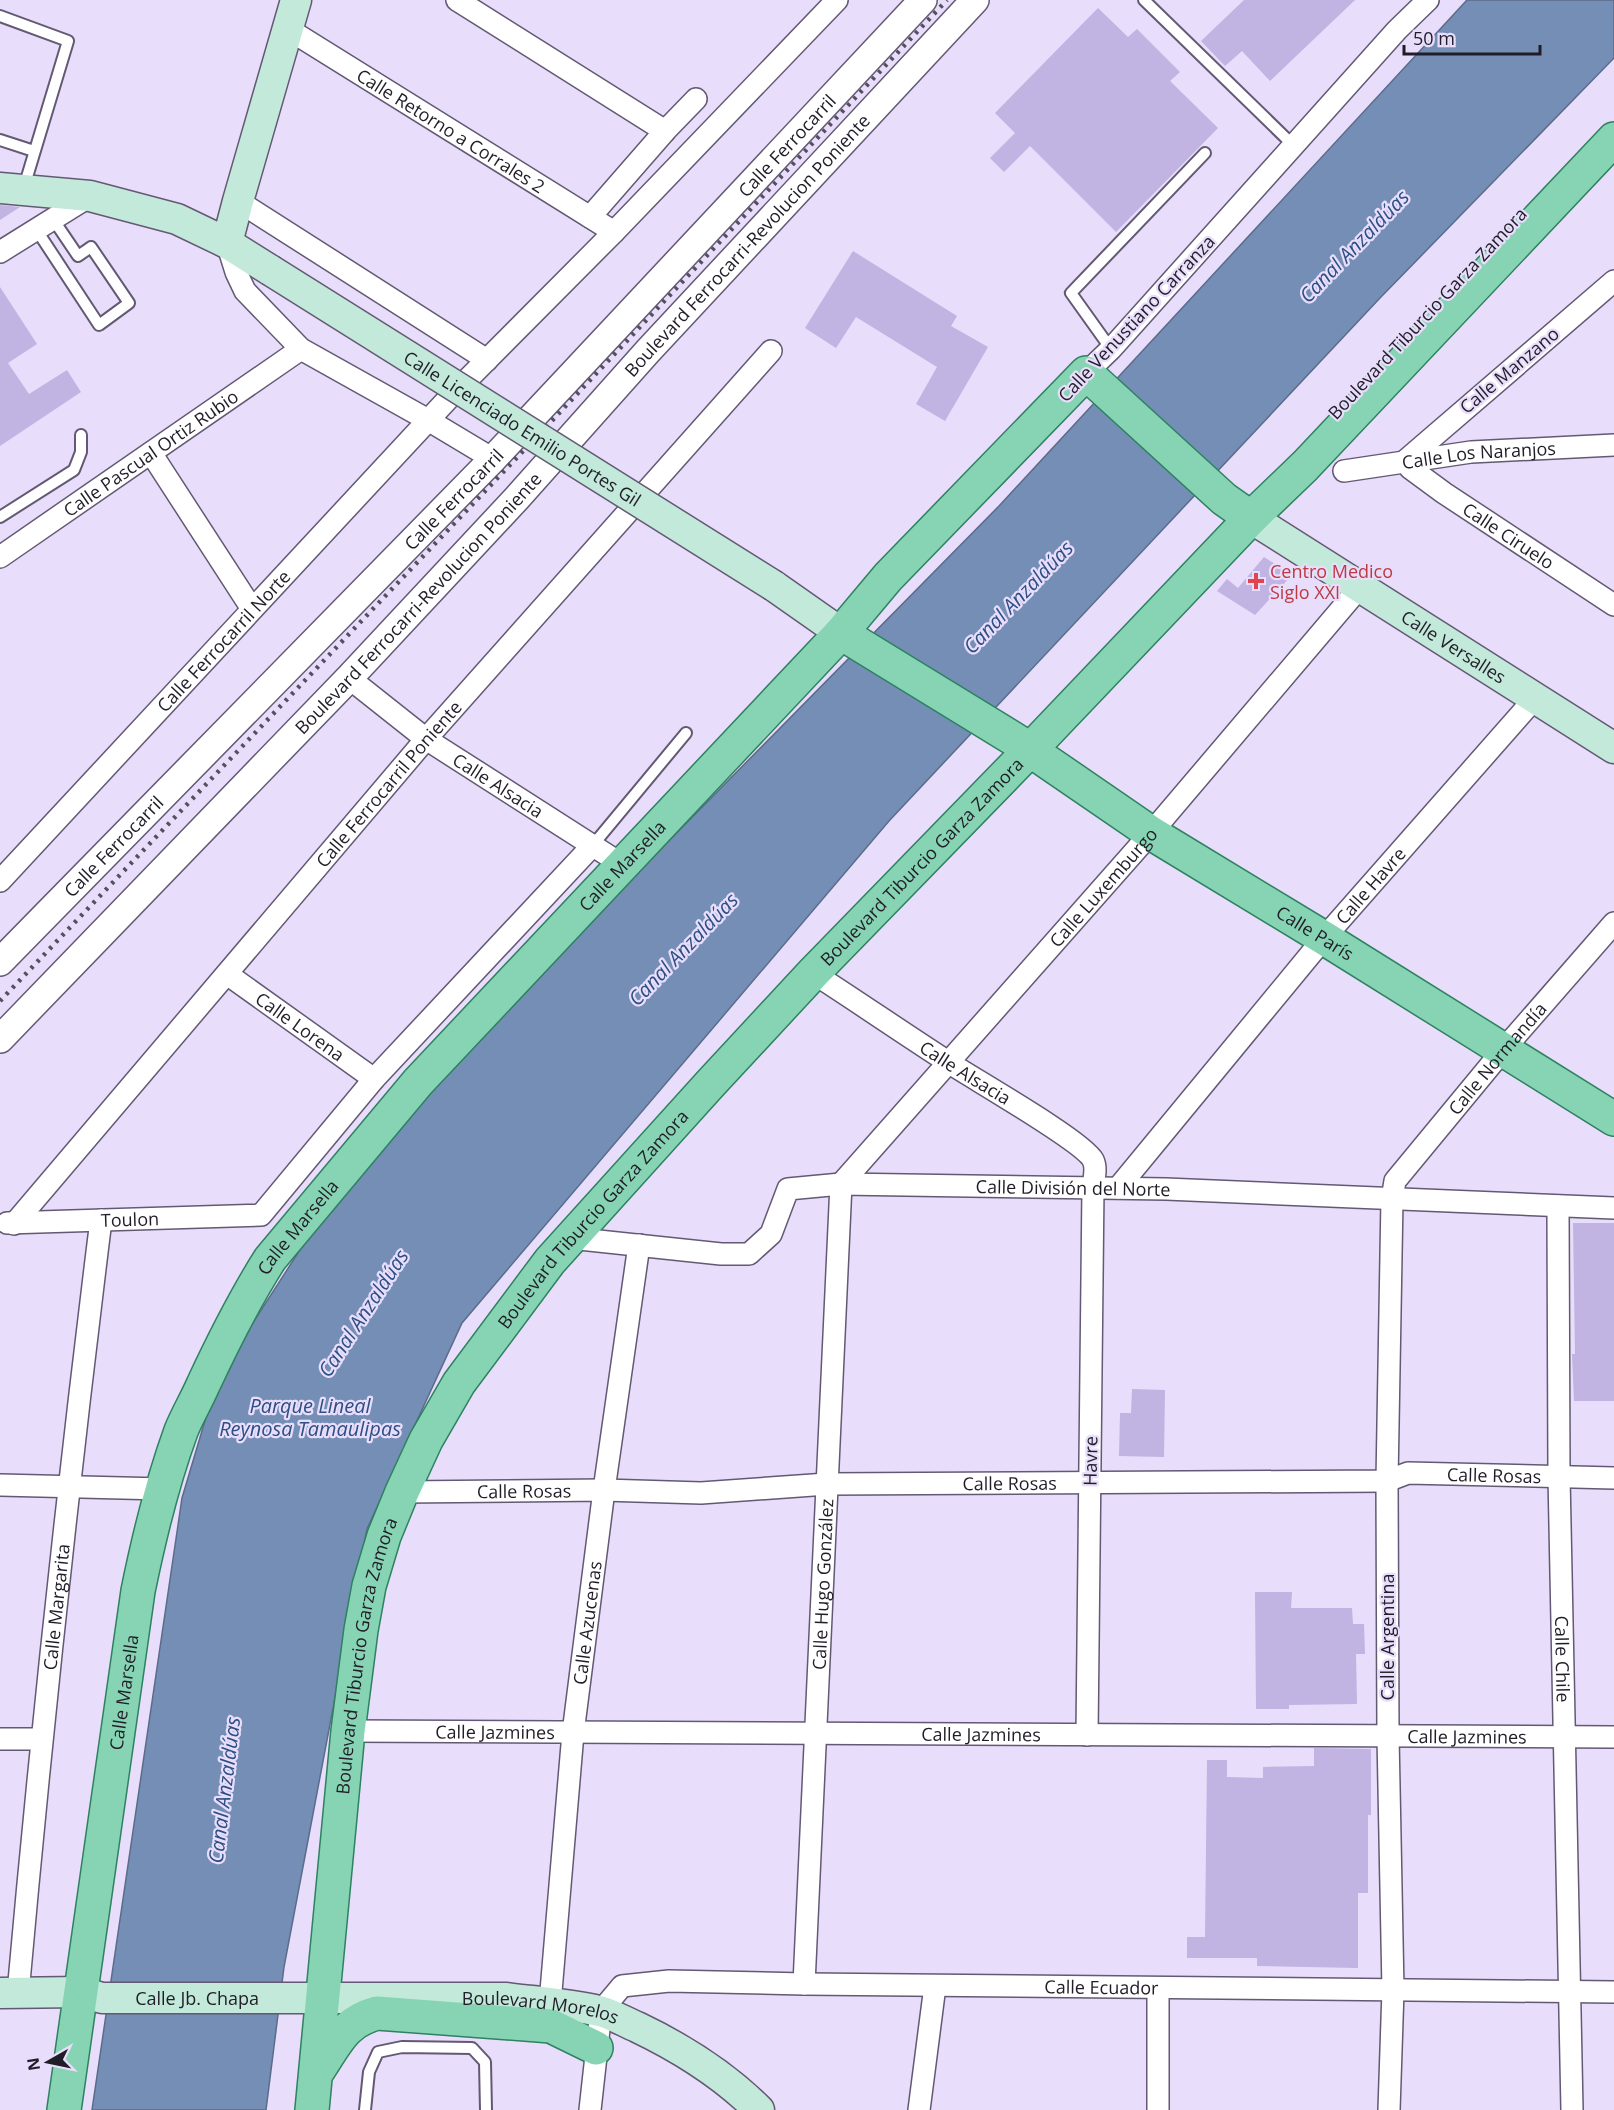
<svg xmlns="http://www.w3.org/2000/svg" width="1614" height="2110" font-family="'Open Sans',sans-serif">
<rect width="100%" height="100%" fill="#e8ddfa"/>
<polygon fill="#748eb6" stroke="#5b6c8b" stroke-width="1.5" points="1467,0 1614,0 1614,58 1380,298 889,821 462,1323 367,1529 284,1967 266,2110 92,2110 182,1498 218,1377 334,1197 431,1082 999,506"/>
<g fill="#c1b3e2">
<polygon points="1244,0 1355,0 1270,81 1242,51 1225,66 1201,41"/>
<polygon points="1098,8 1128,37 1137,29 1180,72 1170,81 1218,128 1116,232 1030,146 1004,172 990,158 1015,133 995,113"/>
<polygon points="0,205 20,207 0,220"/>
<polygon points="853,251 957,316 951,326 988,347 945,421 916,404 937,367 856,317 836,348 805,328"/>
<polygon points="0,287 37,344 8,363 29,394 67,370 81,392 0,446"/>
<polygon points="1264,557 1292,575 1255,615 1217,591 1227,579 1238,588"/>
<polygon points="1573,1223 1614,1223 1614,1401 1574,1401 1572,1354 1575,1354"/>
<polygon points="1132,1389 1165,1390 1164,1457 1119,1456 1120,1413 1131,1413"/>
<polygon points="1255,1592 1292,1592 1291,1608 1352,1608 1353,1624 1364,1624 1365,1654 1356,1654 1357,1704 1289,1705 1289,1709 1256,1709"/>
<polygon points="1314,1748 1371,1749 1371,1815 1368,1815 1368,1893 1358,1893 1358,1968 1257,1966 1257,1958 1187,1958 1187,1937 1205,1937 1207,1760 1227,1760 1227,1777 1263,1778 1263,1767 1314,1766"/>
</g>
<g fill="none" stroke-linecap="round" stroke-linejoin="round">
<defs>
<g id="service">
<polyline points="1144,0 1294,146"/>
<polyline points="0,16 68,41 24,187"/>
<polyline points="0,140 34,151"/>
<polyline points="36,229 99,325 129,303 91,247 78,256 53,219"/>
<polyline points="1111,349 1071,293 1205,153"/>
<polyline points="0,517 74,470 81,452 81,435"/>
<polyline points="593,845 686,733"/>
<polyline points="365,2110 369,2072 378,2052 402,2047 472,2048 485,2062 486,2110"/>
</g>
<g id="minor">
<polyline points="457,0 665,131"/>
<path id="s1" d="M288 29 614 232"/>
<polyline points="238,201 487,360"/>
<polyline points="590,217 665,131 696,99"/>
<polyline points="227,243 236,272 245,291 301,349 428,420 493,459"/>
<polyline points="0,252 90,196"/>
<path id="s2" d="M1614 281 1405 461 1410 468 1444 493 1614 605"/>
<polyline points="1086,373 1111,349 1397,30 1428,0"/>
<polyline points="151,453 252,609"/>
<path id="s3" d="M1344 471 1471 452 1614 445"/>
<path id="s4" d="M0 557 301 349"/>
<path id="s5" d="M349 678 426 739 623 865"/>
<path id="s6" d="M0 881 447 400 614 232 837 0"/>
<path id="s7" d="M813 973C858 1002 903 1033 948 1062 972 1078 1083 1141 1093 1160 1097 1168 1094 1178 1093 1187L1087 1735"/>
<path id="s8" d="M227 974 374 1079"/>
<path id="s9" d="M841 1184 1151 833 1360 587"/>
<path id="s10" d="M1118 1188 1324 938 1536 697"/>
<path id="s11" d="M1558 1206 1559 1476 1572 2110"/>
<path id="s12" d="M7 1223 261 1215 374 1079 593 845"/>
<path id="s13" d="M14 1224 426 739 771 351"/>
<path id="s14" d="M570 1238 721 1254H749L771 1234 788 1189 841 1184 1166 1189 1614 1208"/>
<polyline points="0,1485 163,1489"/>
<path id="s15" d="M402 1492 604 1490 701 1493 827 1484 1387 1481 1408 1473 1614 1478"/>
<path id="s16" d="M348 1731 1614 1737"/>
<polyline points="0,1739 41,1739"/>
<path id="s17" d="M804 1984 841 1184"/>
<path id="s18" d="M18 1993C41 1735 69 1477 101 1220"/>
<path id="s19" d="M550 2003 573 1733 604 1490 639 1245"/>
<path id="s20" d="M590 2110 601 2011 622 1986 669 1981 804 1984 1614 1992"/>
<polyline points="919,2110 935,1986"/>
<polyline points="1158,2110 1158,1988"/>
<path id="s21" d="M1389 2110 1393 1990 1388 1736 1387 1481 1392 1199 1395 1181 1504 1049 1614 923"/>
</g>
<g id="tertiary">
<path id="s22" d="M0 962 493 459 923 0"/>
<path id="s23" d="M0 1039 349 678 517 498 648 351 975 0"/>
</g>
<g id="secondary">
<polyline points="0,188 90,196 177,219 227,243 270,270"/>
<polyline points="227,243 238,201 296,0"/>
<path id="s24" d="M1251 518 1614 748"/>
<polyline points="774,586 841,633"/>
<path id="s25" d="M0 1993 82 1992 102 1998H507C537 2002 569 2004 599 2011 612 2014 625 2022 637 2027 683 2049 723 2074 759 2110"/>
</g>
<g id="primary">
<path id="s26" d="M841 633 1017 741 1151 833 1324 938 1614 1119"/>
<path d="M319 2069C337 2042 344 2022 377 2013L551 2026 596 2048"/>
<path id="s27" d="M64 2110 138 1591C149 1537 162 1483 181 1431 187 1416 196 1401 203 1385 223 1342 244 1300 270 1259L418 1082 841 633 888 577 1086 373 1224 499 1251 518"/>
<path id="s28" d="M312 2110 348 1731 361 1630 369 1586 384 1536 402 1492 426 1440 459 1383 550 1261 710 1084 813 973 1030 750 1251 518 1305 466 1614 139"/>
</g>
</defs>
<use href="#service" stroke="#635973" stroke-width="14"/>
<use href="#minor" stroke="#635973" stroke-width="24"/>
<use href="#tertiary" stroke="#635973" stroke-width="30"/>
<use href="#secondary" stroke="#635973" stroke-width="33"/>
<use href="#primary" stroke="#2e8161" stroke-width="36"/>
<use href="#service" stroke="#fff" stroke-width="10"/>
<use href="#minor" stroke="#fff" stroke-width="21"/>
<use href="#tertiary" stroke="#fff" stroke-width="27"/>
<use href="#secondary" stroke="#c2e9d9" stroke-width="30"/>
<use href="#primary" stroke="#86d4b3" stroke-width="33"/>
<polyline stroke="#554f5f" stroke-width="4.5" stroke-dasharray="3 6" stroke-linecap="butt" points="0,1001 546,427 947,0"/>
<defs>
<g id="secondary-bridge">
<path id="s29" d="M270 270 774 586"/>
</g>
</defs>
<use href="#secondary-bridge" stroke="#635973" stroke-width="33" stroke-linecap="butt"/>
<use href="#secondary-bridge" stroke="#c2e9d9" stroke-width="30"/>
</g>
<path fill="#e0444e" stroke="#e8ddfa" stroke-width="2" d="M1253 572h6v6h6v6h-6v6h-6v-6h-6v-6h6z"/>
<g text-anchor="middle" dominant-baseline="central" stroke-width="4.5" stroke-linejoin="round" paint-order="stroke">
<g font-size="18" fill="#211d28" stroke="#e8ddfa">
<text stroke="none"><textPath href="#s1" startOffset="192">Calle Retorno a Corrales 2</textPath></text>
<text stroke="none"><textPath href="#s22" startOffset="1134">Calle Ferrocarril</textPath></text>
<text stroke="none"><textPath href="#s23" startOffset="1090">Boulevard Ferrocarri-Revolucion Poniente</textPath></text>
<text transform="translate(1427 313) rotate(-47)">Boulevard Tiburcio Garza Zamora</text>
<text transform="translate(1136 318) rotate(-47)">Calle Venustiano Carranza</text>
<text transform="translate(1509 370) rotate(-40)">Calle Manzano</text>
<text stroke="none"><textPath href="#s29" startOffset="298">Calle Licenciado Emilio Portes Gil</textPath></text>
<text stroke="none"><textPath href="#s4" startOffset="183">Calle Pascual Ortiz Rubio</textPath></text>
<text stroke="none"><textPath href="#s3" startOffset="136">Calle Los Naranjos</textPath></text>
<text stroke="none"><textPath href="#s22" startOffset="648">Calle Ferrocarril</textPath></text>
<text stroke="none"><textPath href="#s2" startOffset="404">Calle Ciruelo</textPath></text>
<text stroke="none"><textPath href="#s23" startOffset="604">Boulevard Ferrocarri-Revolucion Poniente</textPath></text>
<text stroke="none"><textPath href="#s6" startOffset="328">Calle Ferrocarril Norte</textPath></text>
<text stroke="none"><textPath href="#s24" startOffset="240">Calle Versalles</textPath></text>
<text stroke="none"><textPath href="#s13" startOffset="578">Calle Ferrocarril Poniente</textPath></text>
<text stroke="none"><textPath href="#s5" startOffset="184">Calle Alsacia</textPath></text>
<text stroke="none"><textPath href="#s22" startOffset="162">Calle Ferrocarril</textPath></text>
<text stroke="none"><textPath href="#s28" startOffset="1448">Boulevard Tiburcio Garza Zamora</textPath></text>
<text stroke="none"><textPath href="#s27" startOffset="1412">Calle Marsella</textPath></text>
<text stroke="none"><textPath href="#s10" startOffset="394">Calle Havre</textPath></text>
<text stroke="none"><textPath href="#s9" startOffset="396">Calle Luxemburgo</textPath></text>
<text stroke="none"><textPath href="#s26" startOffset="561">Calle París</textPath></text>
<text stroke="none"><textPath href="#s8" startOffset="90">Calle Lorena</textPath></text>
<text stroke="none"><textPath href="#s21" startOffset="1089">Calle Normandía</textPath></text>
<text stroke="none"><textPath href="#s7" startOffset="182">Calle Alsacia</textPath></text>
<text stroke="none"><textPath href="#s14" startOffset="543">Calle División del Norte</textPath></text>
<text stroke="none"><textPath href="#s12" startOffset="123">Toulon</textPath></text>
<text stroke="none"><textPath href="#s28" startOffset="962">Boulevard Tiburcio Garza Zamora</textPath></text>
<text stroke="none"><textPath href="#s27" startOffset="926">Calle Marsella</textPath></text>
<text transform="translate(1090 1461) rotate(-89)">Havre</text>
<text stroke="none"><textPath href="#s15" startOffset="1094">Calle Rosas</textPath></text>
<text stroke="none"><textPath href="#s15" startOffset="608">Calle Rosas</textPath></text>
<text stroke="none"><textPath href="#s15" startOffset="122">Calle Rosas</textPath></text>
<text stroke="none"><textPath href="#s17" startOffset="400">Calle Hugo González</textPath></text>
<text stroke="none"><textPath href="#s18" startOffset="388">Calle Margarita</textPath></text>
<text stroke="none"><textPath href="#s19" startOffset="382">Calle Azucenas</textPath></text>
<text transform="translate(1387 1637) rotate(-90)">Calle Argentina</text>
<text stroke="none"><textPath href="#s28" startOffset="458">Boulevard Tiburcio Garza Zamora</textPath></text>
<text stroke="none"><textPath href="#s11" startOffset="453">Calle Chile</textPath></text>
<text stroke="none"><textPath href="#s27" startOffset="422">Calle Marsella</textPath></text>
<text stroke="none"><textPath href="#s16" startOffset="147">Calle Jazmines</textPath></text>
<text stroke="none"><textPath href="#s16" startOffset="633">Calle Jazmines</textPath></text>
<text stroke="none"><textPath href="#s16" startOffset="1119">Calle Jazmines</textPath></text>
<text stroke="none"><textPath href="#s20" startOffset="612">Calle Ecuador</textPath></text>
<text stroke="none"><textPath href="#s25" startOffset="198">Calle Jb. Chapa</textPath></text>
<text stroke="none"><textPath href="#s25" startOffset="542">Boulevard Morelos</textPath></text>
</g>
<g font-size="18" fill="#be3a42" stroke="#e8ddfa" text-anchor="start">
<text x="1270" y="571">Centro Medico<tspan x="1270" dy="21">Siglo XXI</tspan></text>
</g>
<g font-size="20" font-style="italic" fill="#2c4f84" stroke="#e8ddfa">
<text transform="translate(1354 246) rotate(-46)">Canal Anzaldúas</text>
<text transform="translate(1018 597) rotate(-46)">Canal Anzaldúas</text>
<text transform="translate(683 949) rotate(-46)">Canal Anzaldúas</text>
<text transform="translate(363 1313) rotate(-57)">Canal Anzaldúas</text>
<text x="310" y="1405">Parque Lineal<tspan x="310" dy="23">Reynosa Tamaulipas</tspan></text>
<text transform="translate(224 1790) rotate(-83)">Canal Anzaldúas</text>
</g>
</g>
<g transform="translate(48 2062) rotate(261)" stroke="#e8ddfa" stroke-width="4.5" paint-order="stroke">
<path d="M0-4.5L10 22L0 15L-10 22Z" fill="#211d28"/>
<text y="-9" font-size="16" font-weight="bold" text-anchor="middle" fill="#211d28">N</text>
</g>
<path d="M1404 45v9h136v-9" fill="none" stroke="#211d28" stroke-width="3"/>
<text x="1413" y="45" font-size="18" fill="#211d28" stroke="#e8ddfa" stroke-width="4.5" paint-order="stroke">50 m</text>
</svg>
